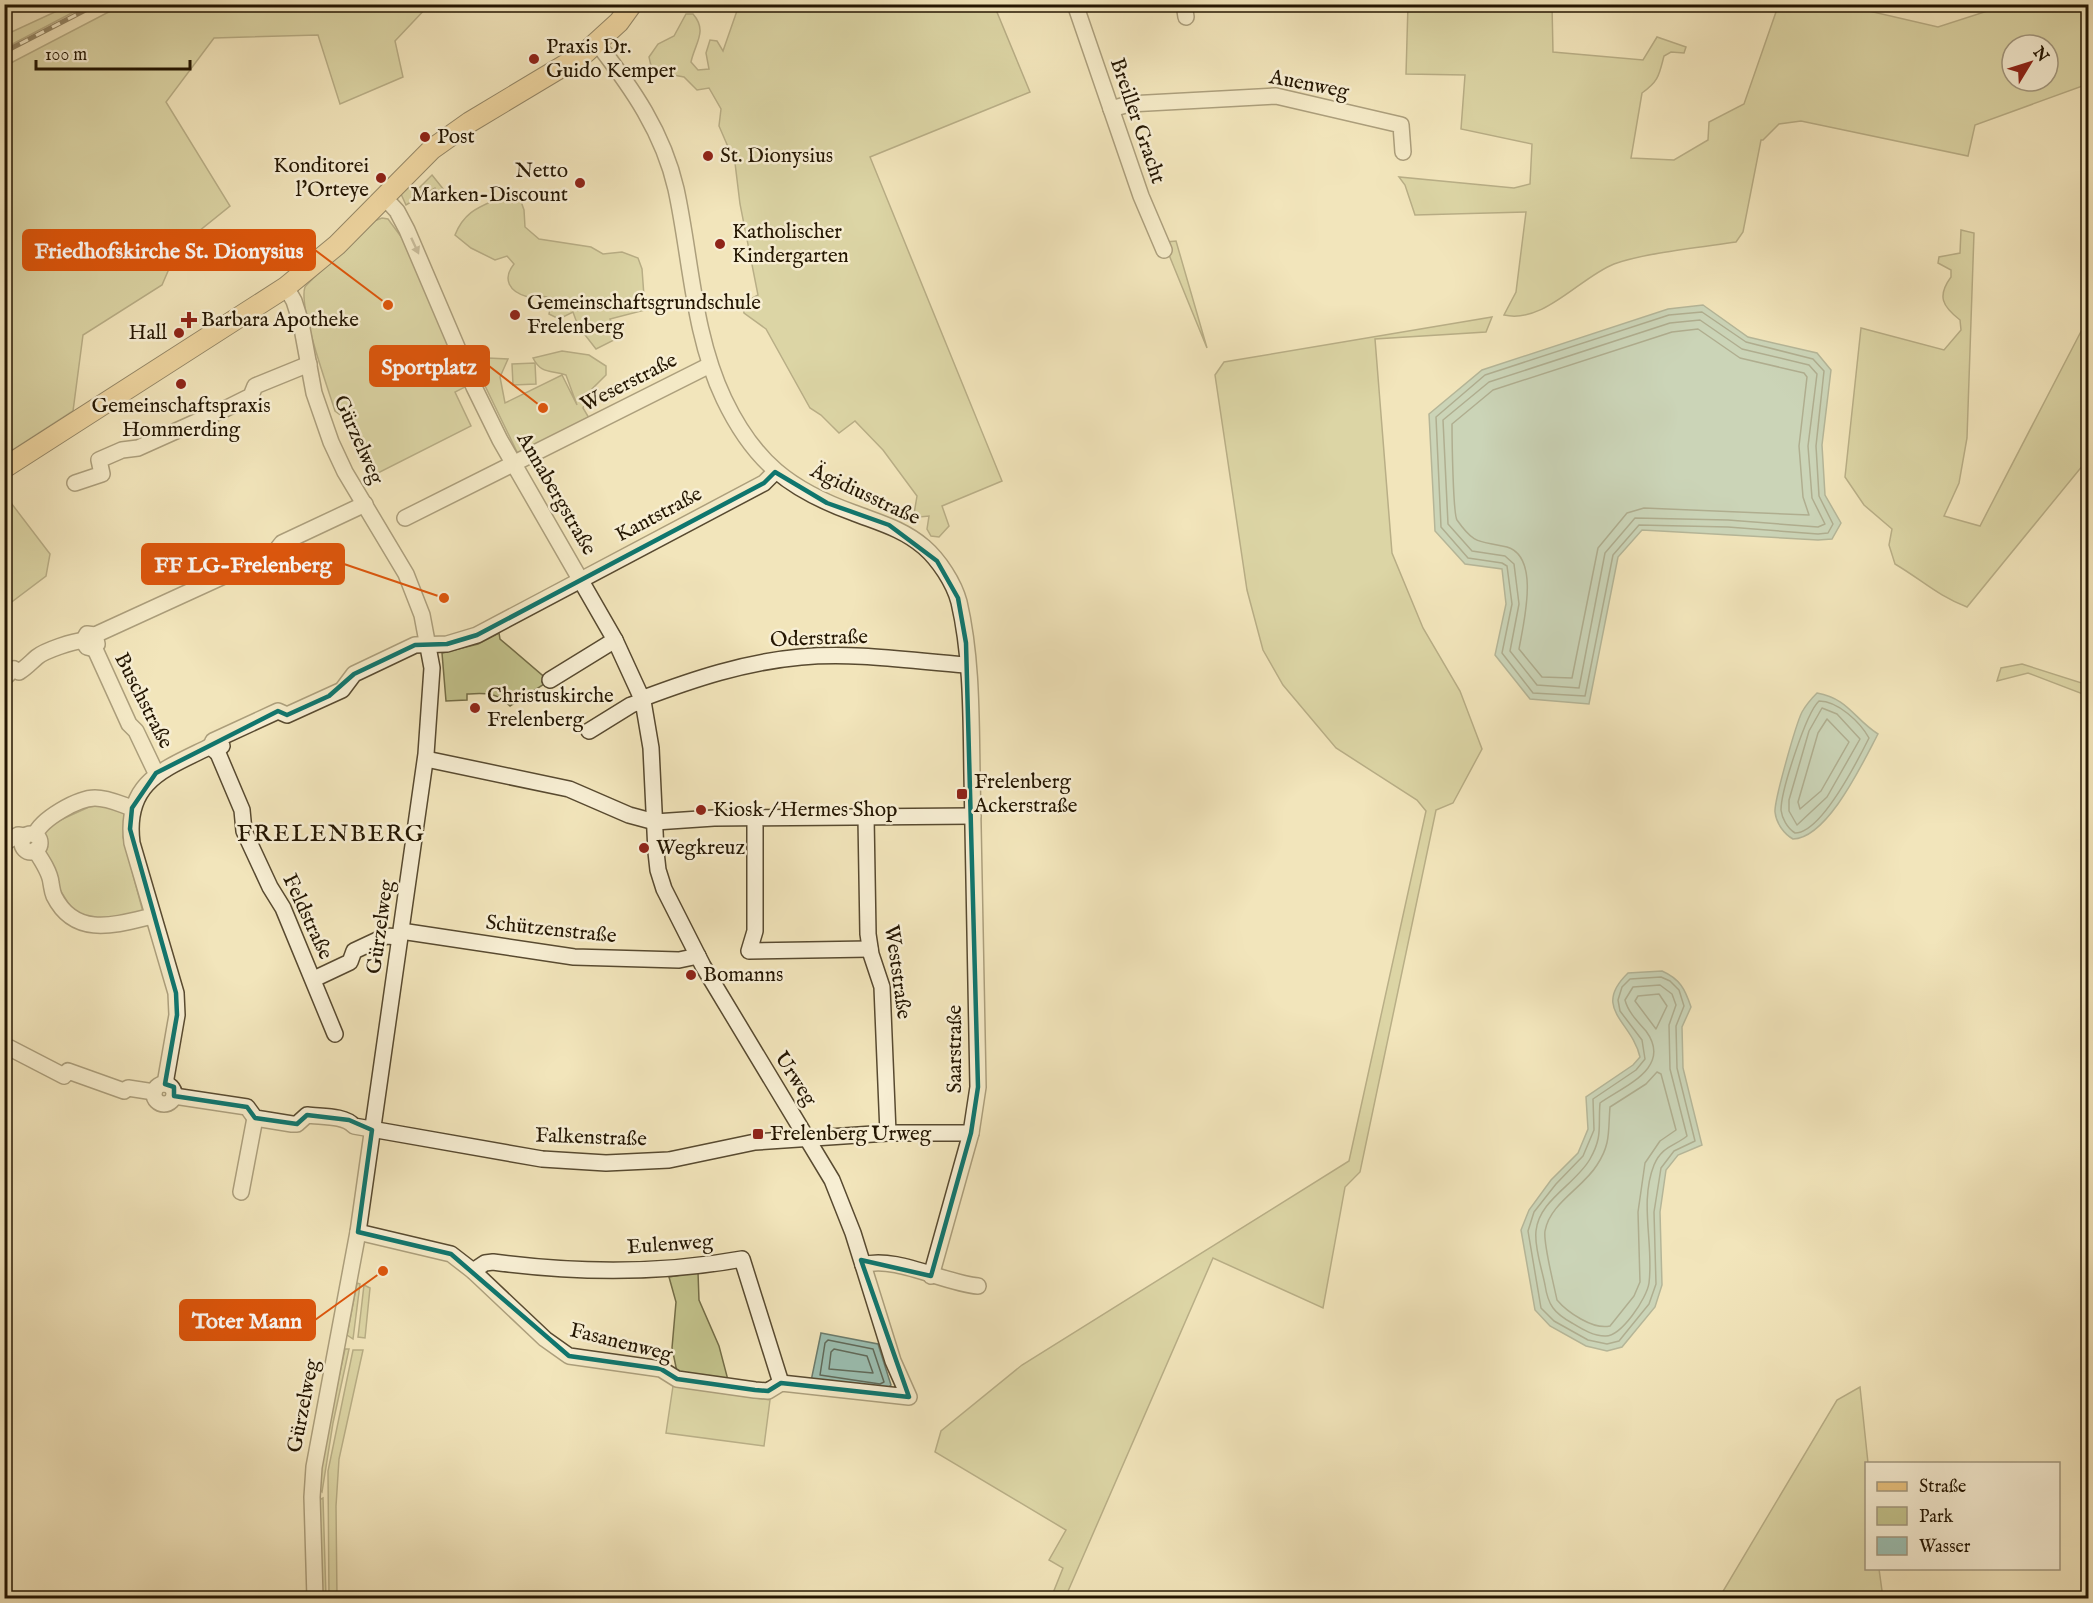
<svg xmlns="http://www.w3.org/2000/svg" width="2093" height="1603" font-family="'IM FELL English',serif">
<rect width="100%" height="100%" fill="#f2e5bb"/>
<filter id="stains"><feTurbulence type="fractalNoise" baseFrequency=".00333" numOctaves="4"/><feColorMatrix values="0 0 0 0 .2 0 0 0 0 .09 0 0 0 0 .02 0 0 0 .5 -.17"/></filter>
<radialGradient id="worn" r=".72"><stop offset=".6" stop-color="#630" stop-opacity="0"/><stop offset="1" stop-color="#630" stop-opacity=".3"/></radialGradient>
<g fill="#c2c28b" stroke="#736c46" stroke-width="1.5" fill-rule="evenodd">
<polygon points="70,5 87,5 5,48 5,35"/>
<polygon points="122,5 429,5 395,41 403,77 340,104 318,35 214,38 166,102 230,206 178,248 162,285 83,335 73,411 5,455 5,66"/>
<path d="M739 5H994L1030 92 870 157 1002 481 942 506 949 526 939 537 931 536 927 529 929 516 919 517 914 514 917 496 883 450 855 421 839 433 821 415 810 408 766 329 744 313 743 308 747 301 758 295 740 204 735 163 719 126 721 109 709 88 697 90 684 77 657 72 651 66 649 57 658 44 674 36 686 14H693C708 31 695 43 691 62L698 70 709 69 706 53 710 40 717 41 723 51Z"/>
<path d="M1408 5H1552L1553 52 1643 60 1657 37 1686 47 1684 53 1671 52 1664 56C1659 75 1659 81 1642 93L1631 158 1674 160 1708 140 1709 122 1744 104 1776 12 1784 5H1843L1938 27 2006 5H2088V84L1975 125 1968 156 1801 121 1779 124 1763 140H1761L1743 232 1736 242C1702 247 1644 253 1614 264 1579 278 1544 324 1504 315L1516 292 1526 212 1415 215 1405 185 1399 177 1514 188 1530 184 1532 144 1461 129 1465 75 1406 74ZM2012 45H2048V81H2012Z"/>
<polygon points="432,175 444,190 439,195 435,188 406,205 401,194 410,186 416,191"/>
<path d="M510 193 519 196 524 210 525 227 539 239 591 247 603 254 622 252 638 258 642 269 645 310 610 319 618 338 596 349 578 326 573 312 559 319 549 314 552 298C543 294 536 299 528 297 509 292 502 279 514 264L507 256 495 260 471 248 455 235C466 207 485 206 510 193Z"/>
<path d="M382 218 388 219 402 238 467 386 455 392 471 426 374 475 343 417 335 411C328 388 298 306 305 287 307 283 365 230 374 221Z"/>
<path d="M1961 230 1974 233 1967 438 1959 483 1944 516 1980 526 2088 318V459L1967 607C1938 596 1922 580 1895 564L1889 545 1892 529 1864 505 1845 477 1861 328 1944 350 1961 330 1960 320C1942 306 1937 296 1951 277V270L1938 263 1939 257 1960 253Z"/>
<polygon points="1176,241 1207,348 1167,250 1166,242"/>
<polygon points="1492,317 1486,332 1375,339 1392,553 1423,628 1460,691 1482,749 1453,803 1436,810 1360,1172 1345,1187 1323,1308 1213,1258 1065,1598 1051,1598 1063,1568 1049,1560 1066,1530 935,1452 941,1431 1022,1365 1349,1161 1426,811 1417,800 1336,748 1283,685 1263,650 1247,590 1215,375 1224,362"/>
<path d="M562 351 589 355 606 366V375L592 389 583 408 589 418 518 454 475 365 488 358 508 359 500 377 505 403 562 375 577 405 566 375C550 370 541 374 533 358Z"/>
<polygon points="535,363 536,384 513,385 512,364"/>
<polygon points="5,495 50,554 46,576 5,607"/>
<path d="M499 633 500 639 549 681 510 706C496 692 487 693 467 694V700L446 701 442 653 478 644Z"/>
<polygon points="2022,664 2088,685 2088,696 2028,673 1997,681 2001,668"/>
<path d="M106 804 127 810 123 837 144 916 106 923 77 916C64 898 31 847 47 826L89 807Z"/>
<polygon points="698,1272 699,1300 719,1346 728,1380 677,1372 672,1348 676,1302 669,1277"/>
<polygon points="357,1283 360,1284 353,1339 347,1335"/>
<polygon points="364,1285 370,1288 365,1338 358,1337"/>
<polygon points="345,1349 349,1349 333,1423 322,1492 318,1488 321,1460"/>
<polygon points="353,1350 363,1350 339,1459 336,1506 337,1598 329,1598 328,1471"/>
<polygon points="673,1386 770,1400 764,1446 666,1433"/>
<polygon points="1860,1387 1868,1463 1866,1568 1879,1569 1883,1598 1719,1598 1837,1400"/>
<polygon points="323,1498 326,1598 321,1598 319,1500"/>
</g>
<g fill="#9bbfb2" stroke="#6b7b6c" stroke-width="1.5">
<polygon points="1703,305 1748,337 1817,353 1831,370 1822,445 1825,495 1841,523 1832,539 1818,540 1642,530 1618,557 1589,704 1530,699 1495,655 1506,604 1502,569 1465,564 1435,531 1429,414 1482,370 1668,309"/>
<path d="M1817 693C1849 699 1853 718 1878 734 1863 762 1828 838 1793 839 1784 834 1776 823 1775 812 1774 801 1796 724 1802 712 1806 705 1811 699 1817 693Z"/>
<path d="M1662 971C1680 979 1685 989 1691 1007L1682 1027 1683 1068 1702 1145 1678 1155 1666 1170 1660 1212 1662 1285 1655 1307 1622 1347 1607 1351 1586 1346 1550 1326 1535 1310 1521 1230 1529 1210 1551 1180 1578 1153 1588 1129 1586 1097 1633 1065 1640 1057C1632 1021 1591 1009 1628 973Z"/>
<polygon points="821,1333 878,1344 891,1385 888,1388 811,1381"/>
</g>
<g fill="none" stroke-linecap="round" stroke-linejoin="round">
<g stroke="#606a5a" stroke-width="1.5">
<polygon points="1702,312 1746,342 1813,359 1824,371 1816,446 1819,496 1833,524 1828,533 1818,534 1728,527 1639,525 1613,555 1585,696 1533,693 1502,653 1512,604 1507,566 1502,563 1468,558 1441,527 1436,417 1485,375 1669,315"/>
<polygon points="1700,320 1742,349 1809,365 1817,374 1808,446 1812,498 1825,524 1818,527 1728,520 1635,518 1605,553 1579,688 1537,685 1510,651 1519,604 1514,564 1505,556 1472,551 1448,524 1443,420 1489,382 1670,323"/>
<path d="M1698 329 1740 358 1804 373 1807 377 1799 446 1803 497 1809 515 1644 508 1627 513 1598 548 1572 678 1542 677 1519 649C1523 625 1541 557 1507 547 1480 540 1476 547 1457 520 1453 514 1452 437 1452 424L1493 390 1672 332Z"/>
<path d="M1819 701C1838 701 1860 722 1869 738 1858 760 1821 833 1795 833 1787 828 1782 818 1781 810 1781 791 1806 713 1819 701Z"/>
<polygon points="1822,708 1837,714 1860,739 1827,797 1797,825 1789,811 1789,800 1809,731"/>
<polygon points="1827,719 1849,742 1821,791 1800,809 1798,802 1818,733"/>
<polygon points="1661,977 1670,981 1679,990 1684,1006 1676,1026 1677,1068 1695,1141 1674,1151 1661,1168 1654,1212 1656,1284 1649,1304 1619,1341 1607,1344 1588,1340 1554,1321 1541,1308 1528,1231 1534,1212 1556,1184 1583,1156 1594,1130 1593,1099 1636,1070 1645,1059 1642,1040 1620,1011 1618,1000 1622,987 1630,979"/>
<path d="M1660 985 1672 994 1676 1005 1669 1025 1670 1069 1687 1136C1675 1146 1662 1146 1654 1165 1639 1203 1654 1244 1649 1283 1647 1298 1621 1337 1605 1336 1593 1336 1582 1329 1572 1323 1554 1313 1548 1305 1545 1285 1542 1269 1534 1247 1536 1231 1539 1200 1576 1184 1590 1159 1603 1136 1598 1127 1600 1103 1624 1086 1673 1068 1646 1031 1638 1022 1628 1012 1625 1000L1633 987Z"/>
<polygon points="1659,994 1667,1006 1656,1029 1635,1001 1638,996"/>
<path d="M1657 1072 1661 1074 1676 1130 1660 1141 1645 1163 1638 1212 1640 1282 1634 1296 1610 1326C1593 1330 1567 1312 1557 1300 1554 1285 1543 1243 1545 1231 1550 1203 1583 1188 1597 1165 1611 1144 1608 1131 1610 1107L1646 1084Z"/>
<polygon points="828,1340 873,1349 884,1382 880,1384 820,1375 825,1343"/>
<polygon points="834,1349 867,1356 873,1373 829,1369 831,1352"/>
</g>
<defs>
<g id="minor">
<polyline points="1075,4 1141,196 1164,250"/>
<polyline points="1184,4 1186,17"/>
<path d="M597 43C632 88 663 132 676 189 691 258 693 334 724 399 754 462 790 490 854 513 880 523 903 529 924 547 939 560 954 583 959 602 972 658 971 718 972 775 974 879 976 983 978 1087L971 1133 931 1276"/>
<polyline points="1111,109 1129,104 1276,96 1401,125 1403,152"/>
<polyline points="286,287 294,301 301,323 314,393 331,442 345,472 406,574 422,615 432,668 426,754 358,1232 314,1467 312,1497 315,1598"/>
<polyline points="75,483 102,474 99,460 122,450 138,448 225,409 251,396 255,386 309,364"/>
<polyline points="405,518 710,365"/>
<polyline points="95,635 97,644 91,648 87,647 83,641 87,634 95,635 274,553 282,543 365,504"/>
<polyline points="94,647 129,724 136,731 156,773"/>
<path d="M4 678 14 669 19 672C27 667 31 662 37 657 44 651 75 640 83 641"/>
<polyline points="550,680 615,640"/>
<path d="M641 699C694 679 745 662 801 657 856 652 912 661 967 665"/>
<polyline points="589,731 631,705 643,701"/>
<polyline points="218,740 222,746 215,751 211,746 213,741 278,711 287,715 342,690 354,674 415,645 447,644 477,635 764,483 775,472"/>
<polyline points="217,751 242,810 244,831 270,887 283,908 335,1034"/>
<polyline points="426,759 569,789 629,815 655,822 714,818 973,816"/>
<polyline points="866,817 868,934 871,954 882,987 888,1133"/>
<polyline points="755,818 755,931 749,951 870,949"/>
<circle cx="31" cy="843" r="9"/>
<path d="M35 835C41 819 78 798 95 798 108 798 120 804 132 808"/>
<polyline points="4,843 18,835 25,836"/>
<path d="M35 850C41 859 50 872 51 883 52 888 52 891 54 896 75 938 115 925 152 916"/>
<polyline points="401,931 574,957 679,960 698,956"/>
<polyline points="314,979 350,962 354,951 386,936 400,937"/>
<polyline points="4,1045 64,1076 68,1071 124,1091 128,1088 154,1092"/>
<circle cx="164" cy="1094" r="10"/>
<path d="M165 1084 177 1015 176 993 132 843C124 781 165 769 211 746"/>
<path d="M174 1096 247 1107 255 1118 292 1124H297L307 1115C322 1117 344 1115 354 1126L542 1159 606 1163 669 1160 755 1142 888 1133H971"/>
<polyline points="241,1192 255,1118"/>
<polyline points="358,1232 451,1254 473,1271 545,1339 569,1356 661,1369 677,1379 755,1390 768,1391 781,1383 909,1397 893,1361 853,1233 832,1180 703,966 664,889 658,870 656,852 651,748 643,701 615,640 500,440 474,387 407,230 397,211 384,197"/>
<path d="M863 1265C894 1255 944 1283 978 1286"/>
<path d="M473 1271 485 1263 493 1262C576 1273 660 1274 742 1259L781 1383"/>
</g>
<polyline id="major" points="4,468 286,287 337,245 432,149 470,122 585,53 619,22 632,4"/>
</defs>
<use href="#minor" stroke="#584a30" stroke-width="18"/>
<use href="#major" stroke="#241602" stroke-width="22"/>
<use href="#minor" stroke="#f7eed3" stroke-width="15"/>
<use href="#major" stroke="#e9c27e" stroke-width="20"/>
<defs>
<polyline id="rail" points="4,52 97,4"/>
</defs>
<use href="#rail" stroke="#241602" stroke-width="5"/>
<use href="#rail" stroke="#f7eed3" stroke-width="3" stroke-dasharray="9" stroke-linecap="butt"/>
</g>
<defs><path id="oneway-solid" d="M-6-.8H1V-3.2L6.5 0L1 3.2V.8H-6Z" transform="scale(1.5)"/></defs>
<use fill="#988d75" href="#oneway-solid" transform="translate(415 246) rotate(65)"/>
<path d="M0 0H2093V1603H0ZM775 472 827 503 889 525 937 561 958 598 966 643 978 1087 971 1133 931 1276 861 1260 909 1397 781 1383 768 1391 755 1390 677 1379 661 1369 569 1356 451 1254 358 1232 372 1130 349 1120 307 1115 297 1124 255 1118 247 1107 174 1096V1087L165 1084 177 1015 176 993 130 829 132 808 156 773 278 711 287 715 329 696 354 674 415 645 447 644 477 635 764 483Z" fill="#f2e5bb" fill-opacity=".55" fill-rule="evenodd"/>
<path fill="none" stroke="#0f766e" stroke-width="4.5" stroke-linejoin="round" d="M775 472 827 503 889 525 937 561 958 598 966 643 978 1087 971 1133 931 1276 861 1260 909 1397 781 1383 768 1391 755 1390 677 1379 661 1369 569 1356 451 1254 358 1232 372 1130 349 1120 307 1115 297 1124 255 1118 247 1107 174 1096V1087L165 1084 177 1015 176 993 130 829 132 808 156 773 278 711 287 715 329 696 354 674 415 645 447 644 477 635 764 483Z"/>
<g fill="#8f2418" stroke="#f7eed3" stroke-width="2">
<circle cx="534" cy="59" r="6"/>
<circle cx="425" cy="137" r="6"/>
<circle cx="708" cy="156" r="6"/>
<circle cx="381" cy="178" r="6"/>
<circle cx="580" cy="183" r="6"/>
<circle cx="720" cy="244" r="6"/>
<circle cx="515" cy="315" r="6"/>
<path d="M186 311h6v6h6v6h-6v6h-6v-6h-6v-6h6z"/>
<circle cx="179" cy="333" r="6"/>
<circle cx="181" cy="384" r="6"/>
<circle cx="475" cy="708" r="6"/>
<rect x="956" y="788" width="12" height="12" rx="3"/>
<circle cx="701" cy="810" r="6"/>
<circle cx="644" cy="848" r="6"/>
<circle cx="691" cy="975" r="6"/>
<rect x="752" y="1128" width="12" height="12" rx="3"/>
</g>
<g text-anchor="middle" dominant-baseline="central" stroke-width="5" stroke-linejoin="round" paint-order="stroke">
<g font-size="21" fill="#241602" stroke="#f7eed3" text-anchor="start">
<text x="546" y="47">Praxis Dr.<tspan x="546" dy="24">Guido Kemper</tspan></text>
<text x="437" y="137">Post</text>
<text x="720" y="156">St. Dionysius</text>
<text x="369" y="166" text-anchor="end">Konditorei<tspan x="369" dy="24">l'Orteye</tspan></text>
<text x="568" y="171" text-anchor="end">Netto<tspan x="568" dy="24">Marken-Discount</tspan></text>
<text x="732" y="232">Katholischer<tspan x="732" dy="24">Kindergarten</tspan></text>
<text x="527" y="303">Gemeinschaftsgrundschule<tspan x="527" dy="24">Frelenberg</tspan></text>
<text x="201" y="320">Barbara Apotheke</text>
<text x="167" y="333" text-anchor="end">Hall</text>
<text x="181" y="406" text-anchor="middle">Gemeinschaftspraxis<tspan x="181" dy="24">Hommerding</tspan></text>
<text x="487" y="696">Christuskirche<tspan x="487" dy="24">Frelenberg</tspan></text>
<text x="974" y="782">Frelenberg<tspan x="974" dy="24">Ackerstraße</tspan></text>
<text x="713" y="810">Kiosk / Hermes Shop</text>
<text x="656" y="848">Wegkreuz</text>
<text x="703" y="975">Bomanns</text>
<text x="770" y="1134">Frelenberg Urweg</text>
</g>
<g font-size="21" fill="#241602" stroke="#f7eed3">
<text transform="translate(1309 85) rotate(11)">Auenweg</text>
<text transform="translate(1137 121) rotate(71)">Breiller Gracht</text>
<text transform="translate(629 383) rotate(-27)">Weserstraße</text>
<text transform="translate(358 440) rotate(66)">Gürzelweg</text>
<text transform="translate(556 494) rotate(60)">Annabergstraße</text>
<text transform="translate(865 495) rotate(25)">Ägidiusstraße</text>
<text transform="translate(659 515) rotate(-28)">Kantstraße</text>
<text transform="translate(819 639) rotate(-2)">Oderstraße</text>
<text transform="translate(143 701) rotate(63)">Buschstraße</text>
<text transform="translate(307 917) rotate(65)">Feldstraße</text>
<text transform="translate(381 927) rotate(-82)">Gürzelweg</text>
<text transform="translate(551 930) rotate(6)">Schützenstraße</text>
<text transform="translate(897 972) rotate(82)">Weststraße</text>
<text transform="translate(955 1049) rotate(-90)">Saarstraße</text>
<text transform="translate(795 1079) rotate(57)">Urweg</text>
<text transform="translate(591 1138) rotate(2)">Falkenstraße</text>
<text transform="translate(670 1245) rotate(-4)">Eulenweg</text>
<text transform="translate(621 1343) rotate(14)">Fasanenweg</text>
<text transform="translate(304 1406) rotate(-79)">Gürzelweg</text>
</g>
<g font-size="24" letter-spacing="1.5" fill="#241602" stroke="#f7eed3">
<text x="331" y="834">FRELENBERG</text>
</g>
</g>
<path fill="none" stroke="#de560c" stroke-width="2" d="M388 305L315 250M543 408L489 366M444 598L344 564M383 1271L315 1320"/>
<g fill="#de560c" stroke="#f7eed3" stroke-width="2">
<circle cx="388" cy="305" r="6"/>
<circle cx="543" cy="408" r="6"/>
<circle cx="444" cy="598" r="6"/>
<circle cx="383" cy="1271" r="6"/>
</g>
<g fill="#de560c" stroke="#de560c" stroke-width="2">
<rect x="23" y="230" width="292" height="40" rx="6"/>
<rect x="370" y="346" width="119" height="40" rx="6"/>
<rect x="142" y="544" width="202" height="40" rx="6"/>
<rect x="180" y="1300" width="135" height="40" rx="6"/>
</g>
<g font-size="22" text-anchor="middle" font-weight="bold" fill="#fff">
<text x="169" y="258">Friedhofskirche St. Dionysius</text>
<text x="429" y="374">Sportplatz</text>
<text x="243" y="572">FF LG-Frelenberg</text>
<text x="247" y="1328">Toter Mann</text>
</g>
<rect width="2093" height="1603" fill="none" stroke="#f2e5bb" stroke-width="24"/>
<rect x="6" y="6" width="2081" height="1591" fill="none" stroke="#241602" stroke-width="3"/>
<rect x="12" y="12" width="2069" height="1579" fill="none" stroke="#241602" stroke-width="1.5"/>
<rect x="1865" y="1462" width="195" height="108" fill="#f7eed3" stroke="#a3987f" stroke-width="1.5"/>
<rect x="1877" y="1482" width="30" height="9" fill="#e9c27e" stroke="#a3987f" stroke-width="1.5"/>
<text x="1919" y="1492" font-size="18" fill="#241602">Straße</text>
<rect x="1877" y="1507" width="30" height="18" fill="#c2c28b" stroke="#a3987f" stroke-width="1.5"/>
<text x="1919" y="1522" font-size="18" fill="#241602">Park</text>
<rect x="1877" y="1537" width="30" height="18" fill="#9bbfb2" stroke="#a3987f" stroke-width="1.5"/>
<text x="1919" y="1552" font-size="18" fill="#241602">Wasser</text>
<g transform="translate(2030 63) rotate(52)"><circle r="28" fill="#f7eed3" stroke="#a3987f" stroke-width="1.5"/>
<path d="M0-4.5L10 22L0 15L-10 22Z" fill="#8f2418"/>
<text y="-9" font-size="16" font-weight="bold" text-anchor="middle" fill="#241602">N</text>
</g>
<path d="M36 60v9h154v-9" fill="none" stroke="#241602" stroke-width="3"/>
<text x="45" y="60" font-size="18" fill="#241602" stroke="#f7eed3" stroke-width="4.5" paint-order="stroke">100 m</text>
<rect width="100%" height="100%" filter="url(#stains)"/>
<rect width="100%" height="100%" fill="url(#worn)"/>
</svg>
